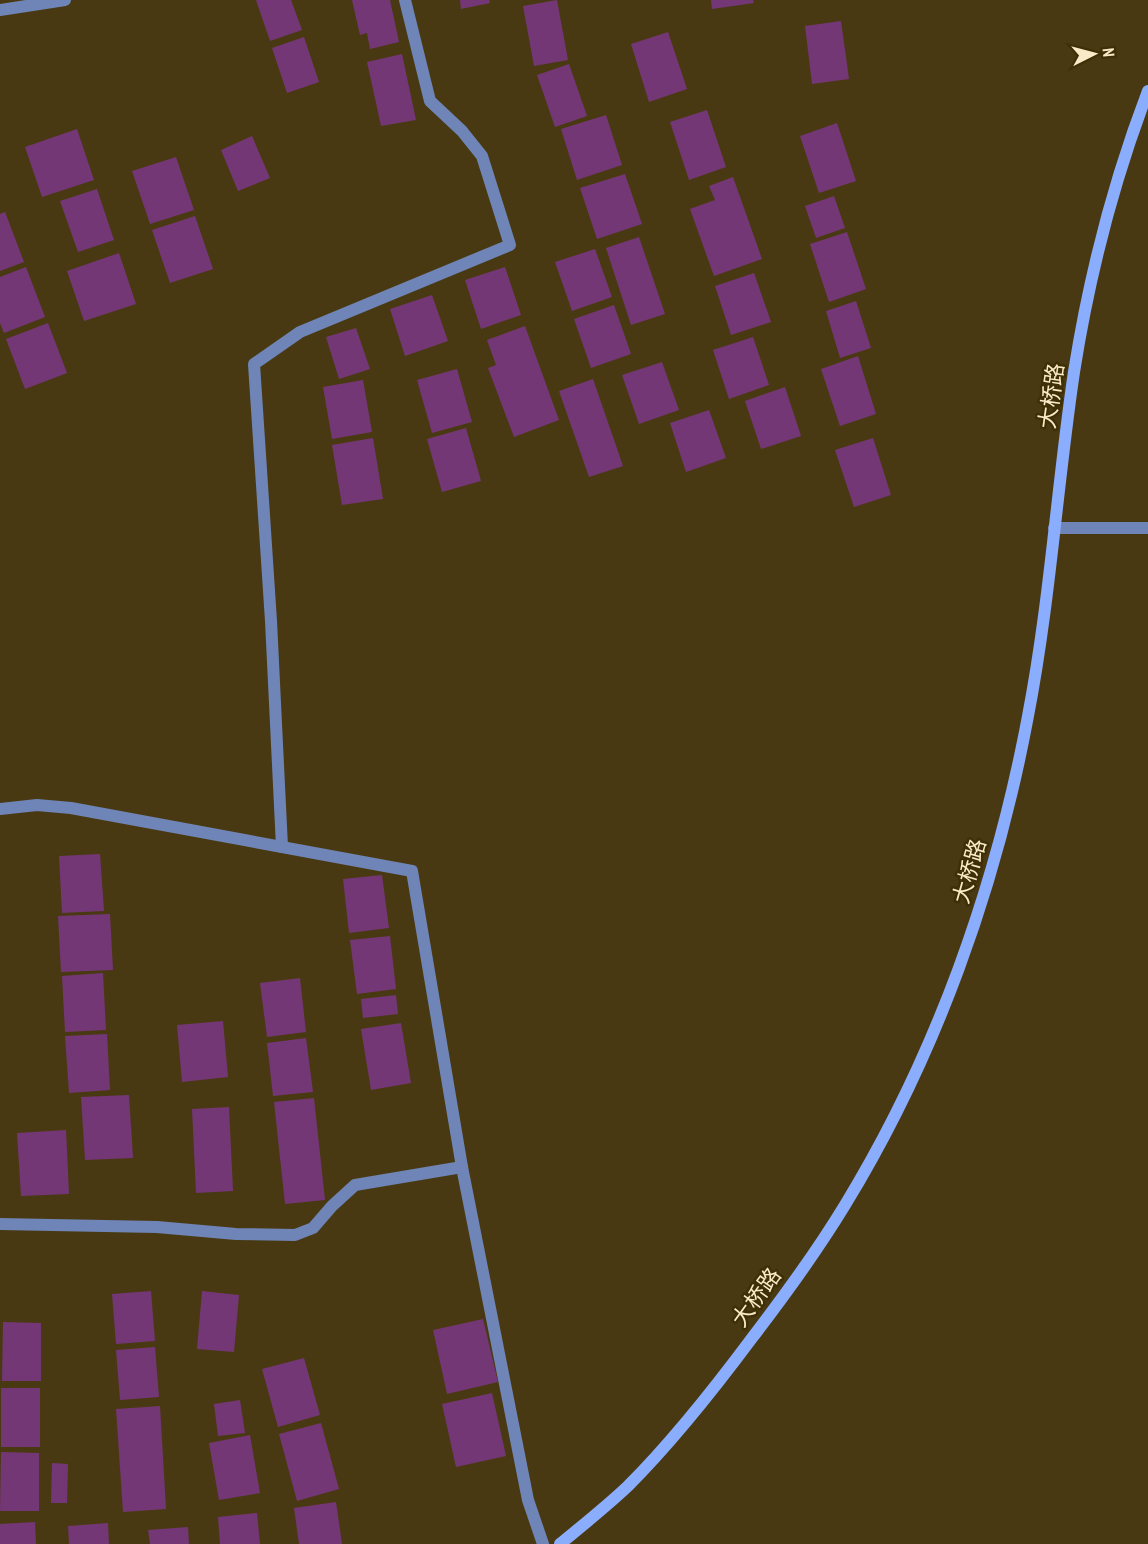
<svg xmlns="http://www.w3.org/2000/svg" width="1148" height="1544" font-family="'PT Sans Narrow','Noto Sans SC',sans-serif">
<rect width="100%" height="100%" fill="#493912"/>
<g fill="#743775">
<polygon points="256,0 291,0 302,30 270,41"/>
<polygon points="352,0 390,0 399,42 370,49 367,33 360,35"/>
<polygon points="460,0 489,0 490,3 461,9"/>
<polygon points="557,0 568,60 534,66 523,6"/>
<polygon points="711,0 753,0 754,3 712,9"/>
<polygon points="841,21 849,79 812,84 805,26"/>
<polygon points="668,32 687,89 649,102 631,44"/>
<polygon points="304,37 319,82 287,93 272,48"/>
<polygon points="402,54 416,120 381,126 367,62"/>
<polygon points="569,64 587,116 555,127 537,75"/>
<polygon points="707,110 726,167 689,180 670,122"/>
<polygon points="606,115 622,165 577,180 561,129"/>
<polygon points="837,123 856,181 819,193 800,136"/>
<polygon points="77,129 94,180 42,197 25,147"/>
<polygon points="252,136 270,178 238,191 221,150"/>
<polygon points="176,157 194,210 150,224 132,171"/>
<polygon points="625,174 642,224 597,239 580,188"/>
<polygon points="733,177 762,259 714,276 690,209 715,200 709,186"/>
<polygon points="97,189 114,240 78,252 60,201"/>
<polygon points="834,196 845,228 816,238 805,206"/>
<polygon points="5,212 24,262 0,271 0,214"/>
<polygon points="195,216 213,269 170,283 152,230"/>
<polygon points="847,232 866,289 829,302 810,244"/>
<polygon points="639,237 665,314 631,325 606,248"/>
<polygon points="595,249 612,297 572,311 555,262"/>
<polygon points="119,253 136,304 84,321 67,271"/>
<polygon points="26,267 45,317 4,333 0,323 0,277"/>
<polygon points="505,267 521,315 481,329 465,280"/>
<polygon points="754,273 771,322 731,335 715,286"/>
<polygon points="432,295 448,341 405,356 390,309"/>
<polygon points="856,301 871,348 840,358 826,311"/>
<polygon points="614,305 631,354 591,368 574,319"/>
<polygon points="48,323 67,373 25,389 6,339"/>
<polygon points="525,326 559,420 514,437 488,368 496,365 487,340"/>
<polygon points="356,328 370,369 339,379 326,337"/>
<polygon points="753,337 769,385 729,399 713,350"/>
<polygon points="858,356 876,414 840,426 821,369"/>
<polygon points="662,362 679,410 639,424 622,375"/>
<polygon points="457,369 472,422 432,433 417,380"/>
<polygon points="593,379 623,466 589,477 559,391"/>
<polygon points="363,380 372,432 332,439 323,387"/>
<polygon points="785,387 801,436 761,449 745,401"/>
<polygon points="709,410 726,458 686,472 670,423"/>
<polygon points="466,428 481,481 442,492 427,439"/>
<polygon points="373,438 383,499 342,505 332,445"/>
<polygon points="873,438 891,495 854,507 835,450"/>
<polygon points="100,854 104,911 62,913 59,856"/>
<polygon points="382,875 389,928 349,933 343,879"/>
<polygon points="110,914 113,970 61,972 58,916"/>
<polygon points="390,936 396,989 357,994 350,940"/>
<polygon points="103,973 106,1030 65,1032 62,976"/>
<polygon points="300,978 306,1032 267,1037 260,983"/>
<polygon points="396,995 398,1014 363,1018 361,999"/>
<polygon points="223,1021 228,1077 182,1082 177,1025"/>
<polygon points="401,1023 411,1083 371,1090 361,1029"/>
<polygon points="107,1034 110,1090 69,1093 65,1036"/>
<polygon points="306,1038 313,1092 273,1096 267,1043"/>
<polygon points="129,1095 133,1158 85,1160 81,1097"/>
<polygon points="314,1098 325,1200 285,1204 274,1102"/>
<polygon points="229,1107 233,1191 196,1193 192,1109"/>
<polygon points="66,1130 69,1194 21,1196 17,1133"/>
<polygon points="151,1291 155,1341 116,1344 112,1294"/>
<polygon points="202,1291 239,1295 234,1352 197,1349"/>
<polygon points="483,1319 498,1382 447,1394 433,1330"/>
<polygon points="3,1322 41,1323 41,1381 2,1381"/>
<polygon points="155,1347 159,1397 120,1400 116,1350"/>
<polygon points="304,1358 320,1415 278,1427 262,1369"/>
<rect x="1" y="1388" width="39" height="59"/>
<polygon points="492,1393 506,1456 456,1467 442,1404"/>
<polygon points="240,1400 245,1433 218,1436 214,1404"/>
<polygon points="160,1406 166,1509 123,1512 116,1409"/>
<polygon points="321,1423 339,1489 297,1501 279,1434"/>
<polygon points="250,1435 260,1493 219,1500 209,1443"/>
<polygon points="1,1452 39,1453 39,1511 0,1511"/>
<polygon points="52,1463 68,1464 67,1503 51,1503"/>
<polygon points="336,1502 342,1544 299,1544 294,1508"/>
<polygon points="257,1513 260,1544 220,1544 218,1517"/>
<polygon points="35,1522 36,1544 0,1544 0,1524"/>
<polygon points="108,1523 109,1544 69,1544 68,1526"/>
<polygon points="188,1527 189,1544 150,1544 148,1530"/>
</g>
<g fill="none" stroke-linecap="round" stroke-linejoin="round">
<g stroke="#6f85b7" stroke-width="12">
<polyline points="0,809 37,805 71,808 412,871 462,1167 528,1500 543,1544"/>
<polyline points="282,847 271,621 254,364 300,332 510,245 482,156 462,131 430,101 405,0"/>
<polyline points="0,1224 157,1227 236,1234 295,1235 313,1228 332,1206 355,1185 462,1167"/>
</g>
<g stroke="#6f85b7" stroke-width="12">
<polyline points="0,10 65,0"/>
<polyline points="1054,528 1148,528"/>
</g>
<path stroke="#8badfd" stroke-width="12" d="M560 1544C583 1525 607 1506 628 1486 674 1440 714 1389 752 1338 785 1295 817 1251 845 1205 936 1056 996 887 1028 716 1050 602 1057 486 1074 372 1089 277 1114 180 1148 91"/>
</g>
<g text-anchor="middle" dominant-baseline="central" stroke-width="5" stroke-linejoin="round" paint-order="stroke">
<g font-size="22" fill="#faeac7" stroke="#3f2f06">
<text transform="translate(1051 396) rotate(-82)">大桥路</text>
<text transform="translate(969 871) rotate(-74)">大桥路</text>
<text transform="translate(756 1297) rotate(-54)">大桥路</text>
</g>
</g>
<g transform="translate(1094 54) rotate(84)" stroke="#3f2f06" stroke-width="4.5" paint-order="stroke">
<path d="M0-4.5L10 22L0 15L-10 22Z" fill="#faeac7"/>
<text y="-9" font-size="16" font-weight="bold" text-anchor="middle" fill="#faeac7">N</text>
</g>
</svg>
